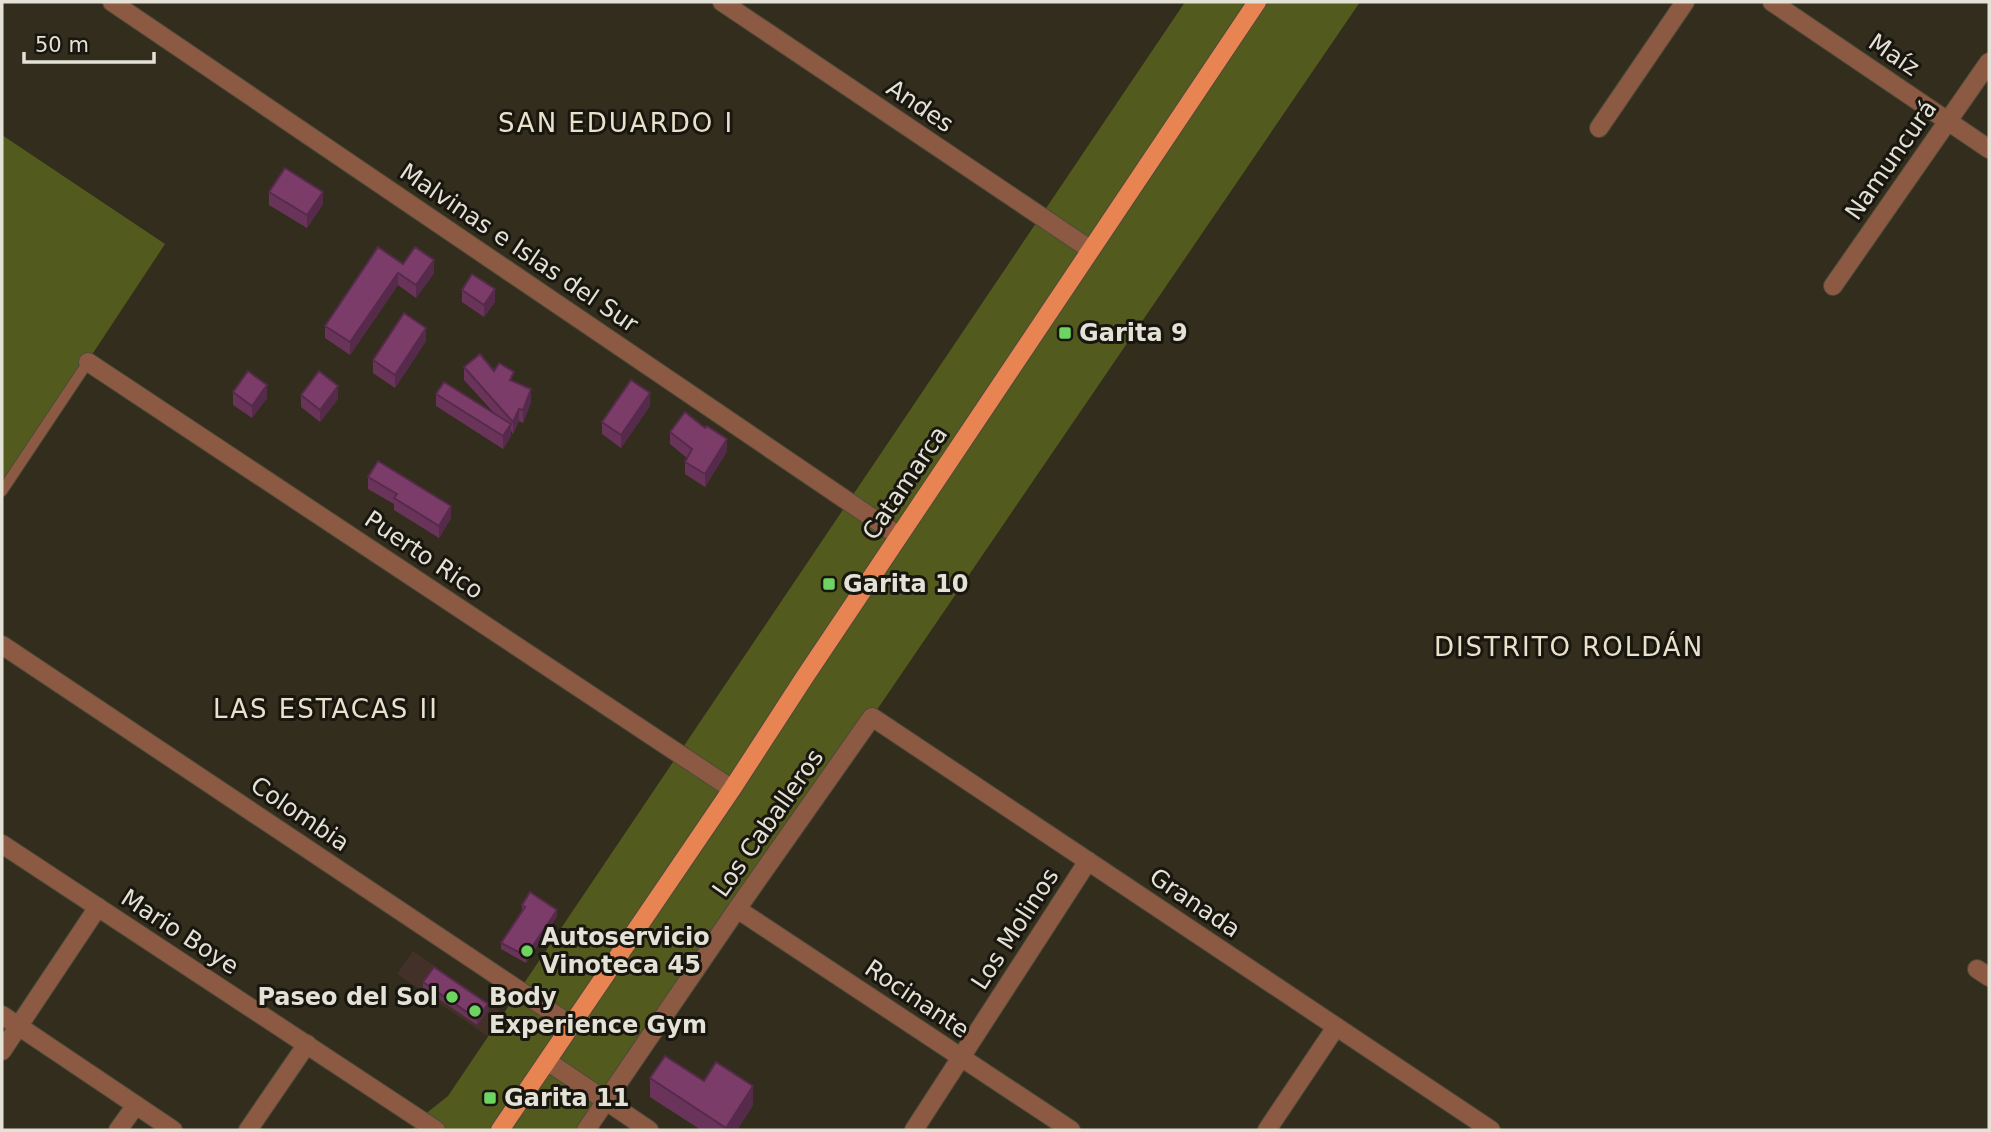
<svg xmlns="http://www.w3.org/2000/svg" width="1991" height="1132" font-family="'DejaVu Sans',sans-serif">
<rect width="100%" height="100%" fill="#322d1c"/>
<polygon fill="#433029" points="413,951 503,1013 487,1036 397,974"/>
<g fill="#535a1e">
<polygon points="1185,2 1360,2 872,717 586,1130 412,1130 419,1119 448,1096"/>
<polygon points="2,135 165,244 2,491"/>
</g>
<g fill="none" stroke-linecap="round" stroke-linejoin="round">
<defs>
<polyline id="service" points="2,491 88,362"/>
<g id="minor">
<polyline points="112,2 899,536"/>
<polyline points="722,2 1091,250"/>
<polyline points="1772,2 1989,149"/>
<polyline points="1599,128 1685,2"/>
<polyline points="1833,286 1989,62"/>
<polyline points="88,362 732,789"/>
<polyline points="2,645 571,1025"/>
<polyline points="2,844 436,1130"/>
<polyline points="737,909 1071,1130"/>
<polyline points="1977,969 1989,977"/>
<polyline points="2,1015 173,1130"/>
<polyline points="2,1051 98,907"/>
<polyline points="547,1061 649,1130"/>
<polyline points="118,1130 136,1105"/>
<polyline points="248,1130 307,1044"/>
<polyline points="586,1130 737,909 872,717 1491,1130"/>
<polyline points="914,1130 1088,861"/>
<polyline points="1267,1130 1336,1027"/>
</g>
<polyline id="primary" points="500,1130 732,789 804,678 1257,2"/>
</defs>
<use href="#service" stroke="#4e4a3a" stroke-width="12"/>
<use href="#minor" stroke="#4e4a3a" stroke-width="20"/>
<use href="#primary" stroke="#4e4a3a" stroke-width="20"/>
<use href="#service" stroke="#8c5a43" stroke-width="10"/>
<use href="#minor" stroke="#8c5a43" stroke-width="18"/>
<use href="#primary" stroke="#e88352" stroke-width="18"/>
</g>
<g fill="#6a345a">
<polygon points="269,192 323,204 307,228 269,205"/>
<polygon points="403,264 434,273 416,298 398,285 350,355 325,338 325,326"/>
<polygon points="462,290 495,302 484,317 462,302"/>
<polygon points="426,341 395,388 373,373 373,360"/>
<polygon points="464,367 494,371 531,402 523,423 519,421 513,434 511,431 511,436 503,449 436,406 436,394 495,414 464,380"/>
<polygon points="233,392 267,398 252,418 233,405"/>
<polygon points="301,395 338,399 320,422 301,407"/>
<polygon points="650,406 621,448 602,434 602,422"/>
<polygon points="670,432 727,451 705,487 685,474 685,462 687,458 670,444"/>
<polygon points="368,477 451,518 439,538 394,510 394,504 368,489"/>
<polygon points="522,905 557,916 526,963 501,949 501,943 522,911"/>
<polygon points="423,982 488,1010 477,1025 423,988"/>
<polygon points="650,1078 704,1081 753,1105 737,1130 701,1130 650,1097"/>
</g>
<g fill="#562a4a">
<polygon points="323,192 323,204 307,228 307,215"/>
<polygon points="434,260 434,273 416,298 416,285"/>
<polygon points="398,273 398,285 350,355 350,342"/>
<polygon points="495,289 495,302 484,317 484,305"/>
<polygon points="426,328 426,341 395,388 395,375"/>
<polygon points="267,385 267,398 252,418 252,406"/>
<polygon points="338,386 338,399 320,422 320,410"/>
<polygon points="531,389 531,402 523,423 523,410"/>
<polygon points="650,393 650,406 621,448 621,435"/>
<polygon points="519,409 519,421 513,434 513,422"/>
<polygon points="511,424 511,436 503,449 503,436"/>
<polygon points="727,439 727,451 705,487 705,474"/>
<polygon points="451,506 451,518 439,538 439,526"/>
<polygon points="557,910 557,916 526,963 526,956"/>
<polygon points="488,1004 488,1010 477,1025 477,1019"/>
<polygon points="753,1086 753,1105 737,1130 726,1130 726,1128"/>
</g>
<g fill="#7b3c69" stroke="#562a4a" stroke-width="2">
<polygon points="285,168 323,192 307,215 269,192"/>
<polygon points="378,247 403,264 415,247 434,260 416,285 398,273 350,342 325,326"/>
<polygon points="472,274 495,289 484,305 462,290"/>
<polygon points="404,313 426,328 395,375 373,360"/>
<polygon points="480,354 494,371 499,363 514,372 510,380 531,389 523,410 519,409 513,422 464,367"/>
<polygon points="248,371 267,385 252,406 233,392"/>
<polygon points="319,371 338,386 320,410 301,395"/>
<polygon points="631,380 650,393 621,435 602,422"/>
<polygon points="444,382 511,424 503,436 436,394"/>
<polygon points="685,412 705,428 707,426 727,439 705,474 685,462 692,449 670,432"/>
<polygon points="378,461 451,506 439,526 394,498 397,494 368,477"/>
<polygon points="530,892 557,910 526,956 501,943 525,907 522,905"/>
<polygon points="434,967 488,1004 477,1019 423,982"/>
<polygon points="665,1056 704,1081 716,1062 753,1086 726,1128 650,1078"/>
</g>
<g fill="#6ed361" stroke="#18160e" stroke-width="2.5">
<rect x="1058" y="326" width="14" height="14" rx="3.5"/>
<rect x="822" y="577" width="14" height="14" rx="3.5"/>
<circle cx="527" cy="951" r="7"/>
<circle cx="452" cy="997" r="7"/>
<circle cx="475" cy="1011" r="7"/>
<rect x="483" y="1091" width="14" height="14" rx="3.5"/>
</g>
<g text-anchor="middle" dominant-baseline="central" stroke-width="6" stroke-linejoin="round" paint-order="stroke">
<g font-size="24" fill="#e4e1d6" stroke="#18160e">
<text transform="translate(1894 55) rotate(34)">Maíz</text>
<text transform="translate(920 106) rotate(34)">Andes</text>
<text transform="translate(1891 160) rotate(-55)">Namuncurá</text>
<text transform="translate(519 248) rotate(34)">Malvinas e Islas del Sur</text>
<text transform="translate(905 483) rotate(-56)">Catamarca</text>
<text transform="translate(424 555) rotate(34)">Puerto Rico</text>
<text transform="translate(300 814) rotate(34)">Colombia</text>
<text transform="translate(768 823) rotate(-55)">Los Caballeros</text>
<text transform="translate(1195 903) rotate(34)">Granada</text>
<text transform="translate(1015 929) rotate(-57)">Los Molinos</text>
<text transform="translate(180 932) rotate(33)">Mario Boye</text>
<text transform="translate(917 999) rotate(34)">Rocinante</text>
</g>
<g font-size="24" font-weight="bold" fill="#e4e1d6" stroke="#18160e" text-anchor="start">
<text x="1079" y="333">Garita 9</text>
<text x="843" y="584">Garita 10</text>
<text x="541" y="937">Autoservicio<tspan x="541" dy="28">Vinoteca 45</tspan></text>
<text x="438" y="997" text-anchor="end">Paseo del Sol</text>
<text x="489" y="997">Body<tspan x="489" dy="28">Experience Gym</tspan></text>
<text x="504" y="1098">Garita 11</text>
</g>
<g font-size="26" letter-spacing="2" fill="#e8e2cc" stroke="#18160e">
<text x="616" y="123">SAN EDUARDO I</text>
<text x="1569" y="647">DISTRITO ROLDÁN</text>
<text x="326" y="709">LAS ESTACAS II</text>
</g>
</g>
<rect width="1991" height="1132" fill="none" stroke="#e4e1d6" stroke-width="7"/>
<path d="M24 52v10h130v-10" fill="none" stroke="#e4e1d6" stroke-width="3.5"/>
<text x="35" y="52" font-size="21" fill="#e4e1d6" stroke="#18160e" stroke-width="5" paint-order="stroke">50 m</text>
</svg>
